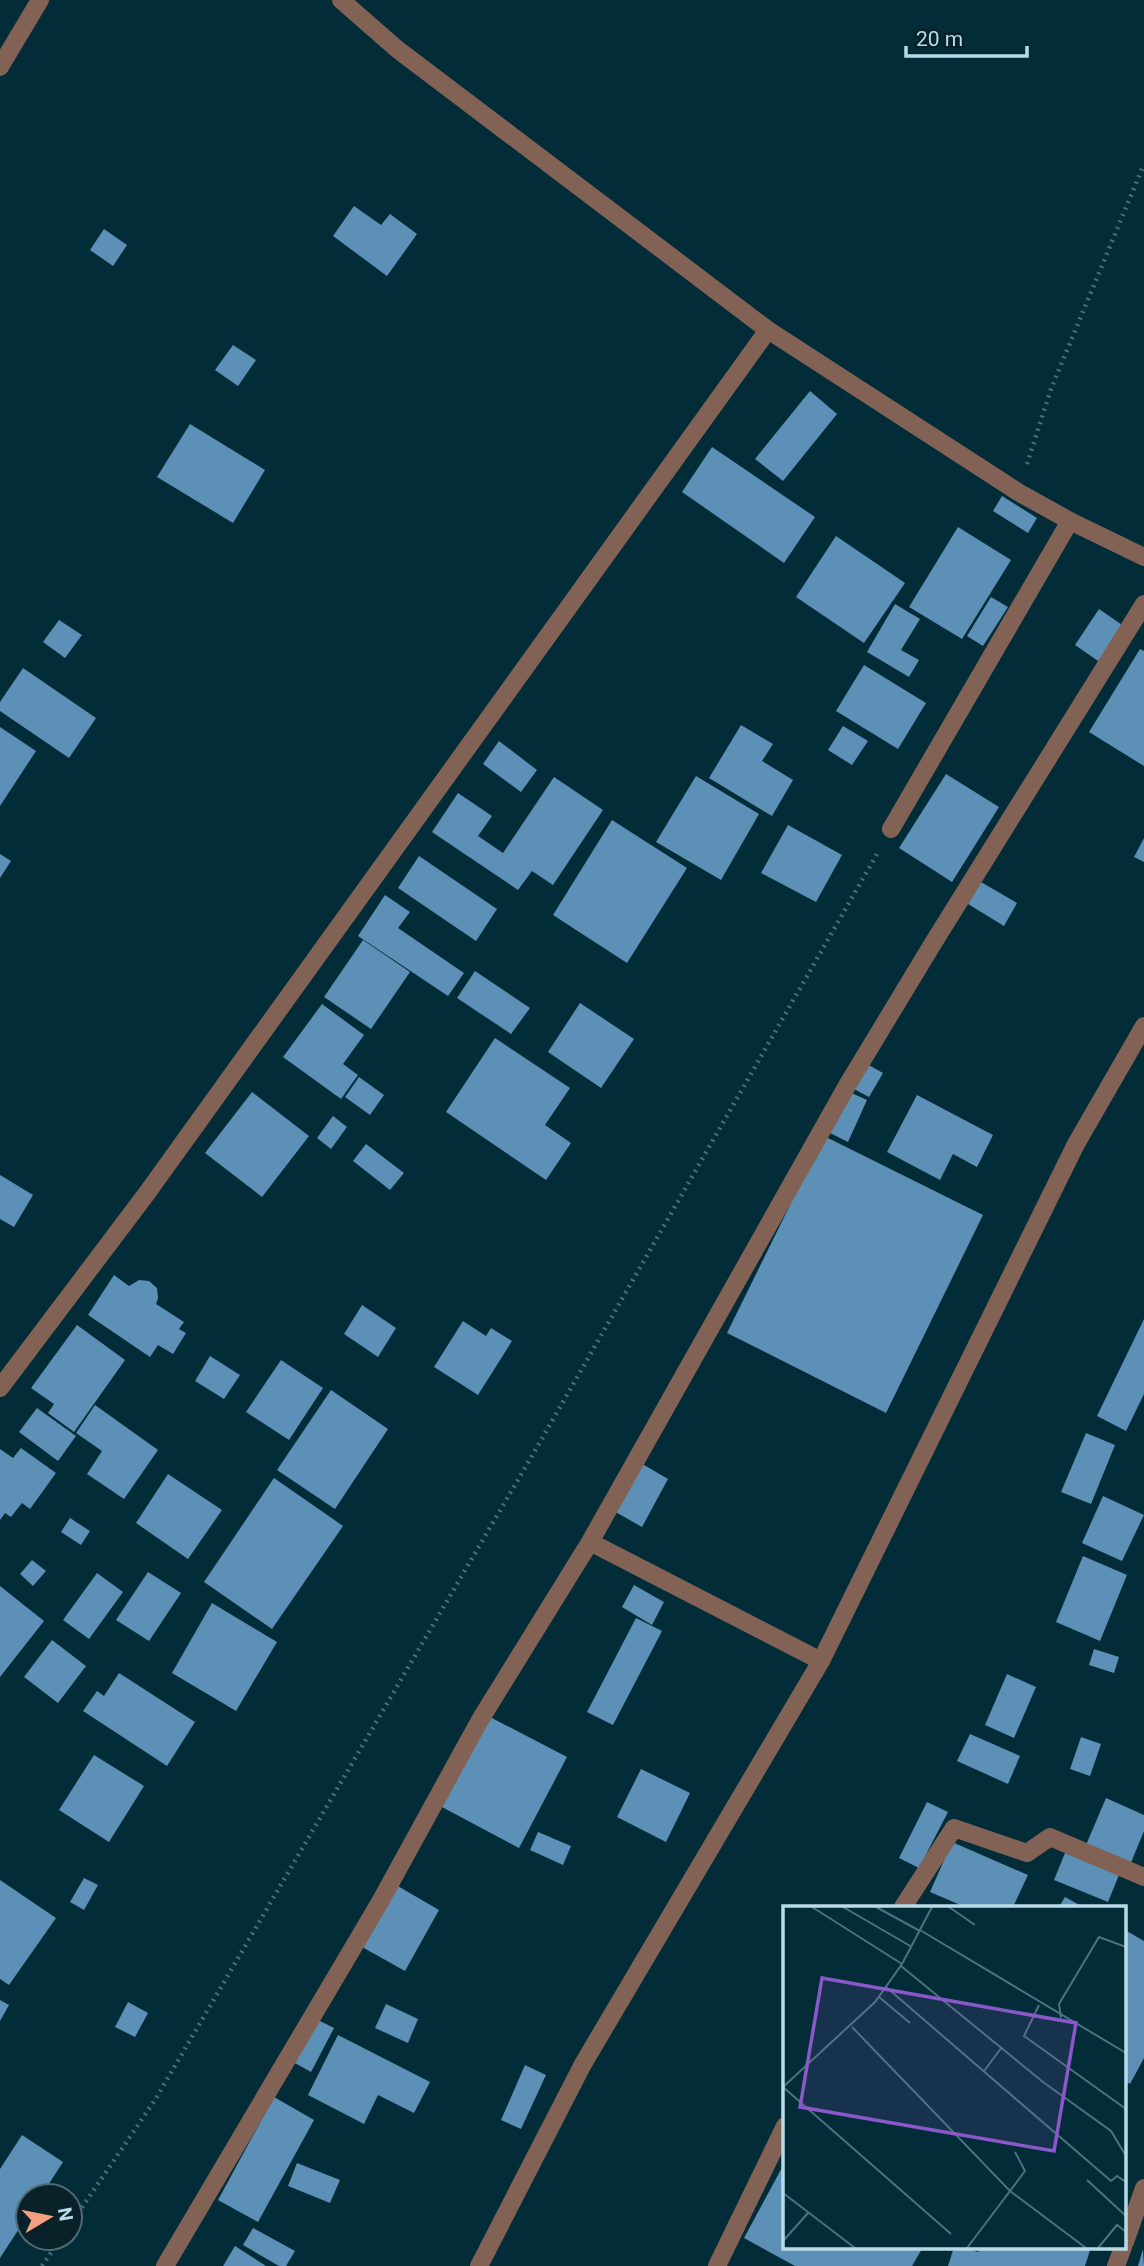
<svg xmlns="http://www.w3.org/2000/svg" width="1144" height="2266" font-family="Roboto,sans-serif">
<rect width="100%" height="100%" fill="#022c38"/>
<g fill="#5c90b7">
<polygon points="354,206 381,225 390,214 417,234 387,276 333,236"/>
<polygon points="104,229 127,245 113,266 90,250"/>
<polygon points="233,345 256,360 238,386 215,370"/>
<polygon points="810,391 837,414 783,481 755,459"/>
<polygon points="190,424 265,470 233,523 157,477"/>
<polygon points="712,447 815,517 784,563 682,492"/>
<polygon points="1002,496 1037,518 1028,533 993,511"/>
<polygon points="958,527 1011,560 962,639 909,607"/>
<polygon points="836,536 905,583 864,643 796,597"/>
<polygon points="991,597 1008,607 983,646 967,636"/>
<polygon points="895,604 920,619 901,650 919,660 909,677 867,652"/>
<polygon points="1099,609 1125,627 1101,663 1075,645"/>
<polygon points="59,620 82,635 65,658 43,642"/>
<polygon points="1140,649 1144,651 1144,766 1089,732"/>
<polygon points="864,665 926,703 898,749 836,711"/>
<polygon points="23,668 96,718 69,758 0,711 0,702"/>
<polygon points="741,725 773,744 762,761 793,780 772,816 709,778"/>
<polygon points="843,726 868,741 852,765 828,750"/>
<polygon points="0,727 36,751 0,806"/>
<polygon points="499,741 537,770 521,792 483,764"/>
<polygon points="946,774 999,807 952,882 899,848"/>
<polygon points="696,776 759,814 721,880 656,842"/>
<polygon points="554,777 603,810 553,885 532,871 518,890 432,832 458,793 492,816 478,836 503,853"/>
<polygon points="612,820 687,868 627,963 553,915"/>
<polygon points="788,825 842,855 816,902 761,873"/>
<polygon points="1144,838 1144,862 1134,857"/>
<polygon points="0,854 11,861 0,878"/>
<polygon points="419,856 497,909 476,941 398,888"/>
<polygon points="981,882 1017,903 1004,926 968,904"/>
<polygon points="385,895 410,912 398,928 464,973 448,996 358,936"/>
<polygon points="363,940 410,972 371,1029 324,997"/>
<polygon points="475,971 530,1008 511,1034 457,998"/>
<polygon points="580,1003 634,1039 601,1088 548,1052"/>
<polygon points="322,1004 364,1035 343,1064 358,1075 341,1099 283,1057"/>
<polygon points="495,1038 570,1088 545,1125 571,1143 546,1180 446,1112"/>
<polygon points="865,1063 883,1073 869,1097 852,1088"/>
<polygon points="359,1077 384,1095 370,1115 345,1097"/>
<polygon points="847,1091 867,1100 848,1142 828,1132"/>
<polygon points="252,1092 309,1136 262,1197 205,1153"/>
<polygon points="917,1095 993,1135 977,1167 953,1154 940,1180 887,1152"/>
<polygon points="333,1116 347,1127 331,1149 317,1138"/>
<polygon points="824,1136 983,1215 886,1413 727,1333"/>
<polygon points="366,1144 404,1173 390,1190 353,1161"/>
<polygon points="0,1175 33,1195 14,1227 0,1219"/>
<polygon points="114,1275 129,1286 139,1280 149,1281 157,1288 158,1298 156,1304 184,1322 179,1329 186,1333 173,1354 158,1345 150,1357 88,1315"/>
<polygon points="362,1305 396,1328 378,1357 344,1334"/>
<polygon points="1144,1319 1144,1394 1126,1431 1097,1416"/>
<polygon points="463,1321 486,1336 491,1328 512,1341 478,1395 434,1367"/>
<polygon points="77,1325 125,1360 74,1432 48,1413 54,1404 31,1388"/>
<polygon points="210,1356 240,1375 224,1399 195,1381"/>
<polygon points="281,1360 323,1388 289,1440 246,1412"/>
<polygon points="331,1390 388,1429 335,1509 277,1470"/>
<polygon points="95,1405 158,1450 124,1499 87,1474 102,1451 76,1433"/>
<polygon points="37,1408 76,1436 58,1461 19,1432"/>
<polygon points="1086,1433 1115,1445 1091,1504 1061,1492"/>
<polygon points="21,1448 56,1473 30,1509 22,1503 11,1517 5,1513 0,1520 0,1449 13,1458"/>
<polygon points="639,1462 668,1479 642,1527 612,1510"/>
<polygon points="168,1474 222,1510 188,1559 136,1523"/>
<polygon points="274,1478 343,1526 272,1629 204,1582"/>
<polygon points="1103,1496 1144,1515 1122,1561 1082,1543"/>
<polygon points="70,1518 90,1531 81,1545 61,1532"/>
<polygon points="1083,1556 1127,1575 1100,1641 1056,1622"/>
<polygon points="32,1560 46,1571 33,1586 20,1574"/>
<polygon points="148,1572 181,1593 149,1641 116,1620"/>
<polygon points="97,1573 123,1592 89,1639 63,1620"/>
<polygon points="634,1585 664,1602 652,1625 622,1607"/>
<polygon points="0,1586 44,1621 0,1677"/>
<polygon points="212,1603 277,1642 236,1711 172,1673"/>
<polygon points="636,1618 662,1631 613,1725 587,1712"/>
<polygon points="52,1640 86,1666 58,1703 24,1677"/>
<polygon points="1094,1649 1119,1657 1114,1673 1089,1665"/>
<polygon points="119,1673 195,1722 167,1766 83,1711 97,1691 104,1696"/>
<polygon points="1007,1674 1036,1687 1014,1738 985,1725"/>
<polygon points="490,1717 567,1757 519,1848 442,1807"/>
<polygon points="970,1734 1020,1756 1008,1784 957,1761"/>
<polygon points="1081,1737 1101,1744 1090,1776 1070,1769"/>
<polygon points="94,1755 144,1786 109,1842 59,1810"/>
<polygon points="641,1769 690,1793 666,1842 617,1817"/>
<polygon points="1106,1798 1144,1815 1144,1831 1130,1865 1086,1845"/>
<polygon points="927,1802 948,1812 919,1868 899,1858"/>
<polygon points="538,1832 571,1846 563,1865 530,1850"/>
<polygon points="952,1842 1028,1875 1013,1907 965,1907 930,1892"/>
<polygon points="1065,1853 1119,1875 1108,1902 1054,1880"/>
<polygon points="84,1878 98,1885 84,1910 70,1902"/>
<polygon points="0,1880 56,1918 9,1985 0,1979"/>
<polygon points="396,1885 439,1910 405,1971 362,1947"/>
<polygon points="1065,1897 1083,1907 1059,1907"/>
<polygon points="1125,1930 1144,1941 1144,2058 1130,2084 1125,2081"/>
<polygon points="0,2000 9,2005 0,2021"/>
<polygon points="128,2002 148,2013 135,2037 115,2027"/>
<polygon points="386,2004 418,2019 408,2043 375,2028"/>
<polygon points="316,2019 334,2028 311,2072 293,2062"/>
<polygon points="338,2035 430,2082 414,2113 378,2095 364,2124 308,2095"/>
<polygon points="525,2065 546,2075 521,2129 501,2120"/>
<polygon points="274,2097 314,2120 258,2222 218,2200"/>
<polygon points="22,2135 63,2162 41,2196 28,2196 28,2215 0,2258 0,2169"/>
<polygon points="785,2162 785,2247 923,2247 912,2266 795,2266 744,2238"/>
<polygon points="297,2163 340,2180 330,2203 288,2186"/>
<polygon points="253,2228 295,2251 286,2266 279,2266 243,2245"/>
<polygon points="235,2246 266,2266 223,2266"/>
<polygon points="954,2247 963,2247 978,2252 980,2247 1091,2247 1085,2266 948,2266"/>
<polygon points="1143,2249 1144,2266 1138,2266"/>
</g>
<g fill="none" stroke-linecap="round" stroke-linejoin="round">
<g stroke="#486f7c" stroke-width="4.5" stroke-dasharray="2 5" stroke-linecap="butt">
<polyline points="1027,464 1051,389 1144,164"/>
<polyline points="70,2225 155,2100 536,1449 877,854"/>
<polyline points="42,2266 61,2238"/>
</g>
<g stroke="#826255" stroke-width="18">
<polyline points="341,0 397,49 768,330 1018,492 1070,521 1144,557"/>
<polyline points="0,67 40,0"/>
<polyline points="891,829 1070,521"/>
<polyline points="0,1388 147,1193 768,330"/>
<polyline points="590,1542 821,1661"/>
<polyline points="903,1907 954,1828 1027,1853 1050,1837 1144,1877"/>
<polyline points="1125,2242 1144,2188"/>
<polyline points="165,2266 380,1902 480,1720 590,1542 848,1084 932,945 1144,604"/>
<polyline points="479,2266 583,2064 821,1661 1076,1144 1144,1026"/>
<polyline points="717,2266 785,2126"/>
<polyline points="1116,2266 1123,2247"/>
</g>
</g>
<g transform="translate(783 1906)">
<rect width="343" height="343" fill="#022c38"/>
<path fill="none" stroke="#4b727e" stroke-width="2" d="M29 1 119 58M60 1 129 41M93 1 137 25M166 1 192 19M137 24 343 147M118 60 260 176 328 225 343 250M103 81 328 275 334 270 343 276M96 91 127 117M256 99 241 130 343 203M278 112 276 98 316 31 343 41M69 121 227 285 303 342M201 165 219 141M0 181 92 96 119 58 149 1M0 181 168 328M304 274 343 310M0 287 72 342M0 335 25 307M184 342 242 265 232 246M315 342 334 319 343 326"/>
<path fill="#8a58c9" fill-opacity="0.15" stroke="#8a58c9" stroke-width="3.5" d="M39 72 293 117 271 245 17 201Z"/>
<rect width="343" height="343" fill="none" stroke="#b9dbe8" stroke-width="3.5"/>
</g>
<g transform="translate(49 2217) rotate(80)"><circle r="33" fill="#092128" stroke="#4f6b75" stroke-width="2"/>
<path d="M0-5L12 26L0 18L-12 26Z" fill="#f2a081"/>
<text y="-10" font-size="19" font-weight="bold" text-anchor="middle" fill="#b9dbe8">N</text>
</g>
<path d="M906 46v10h121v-10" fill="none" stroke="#b9dbe8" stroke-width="3.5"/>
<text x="916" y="46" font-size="21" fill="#b9dbe8" stroke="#092128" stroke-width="5" paint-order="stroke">20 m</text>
</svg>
